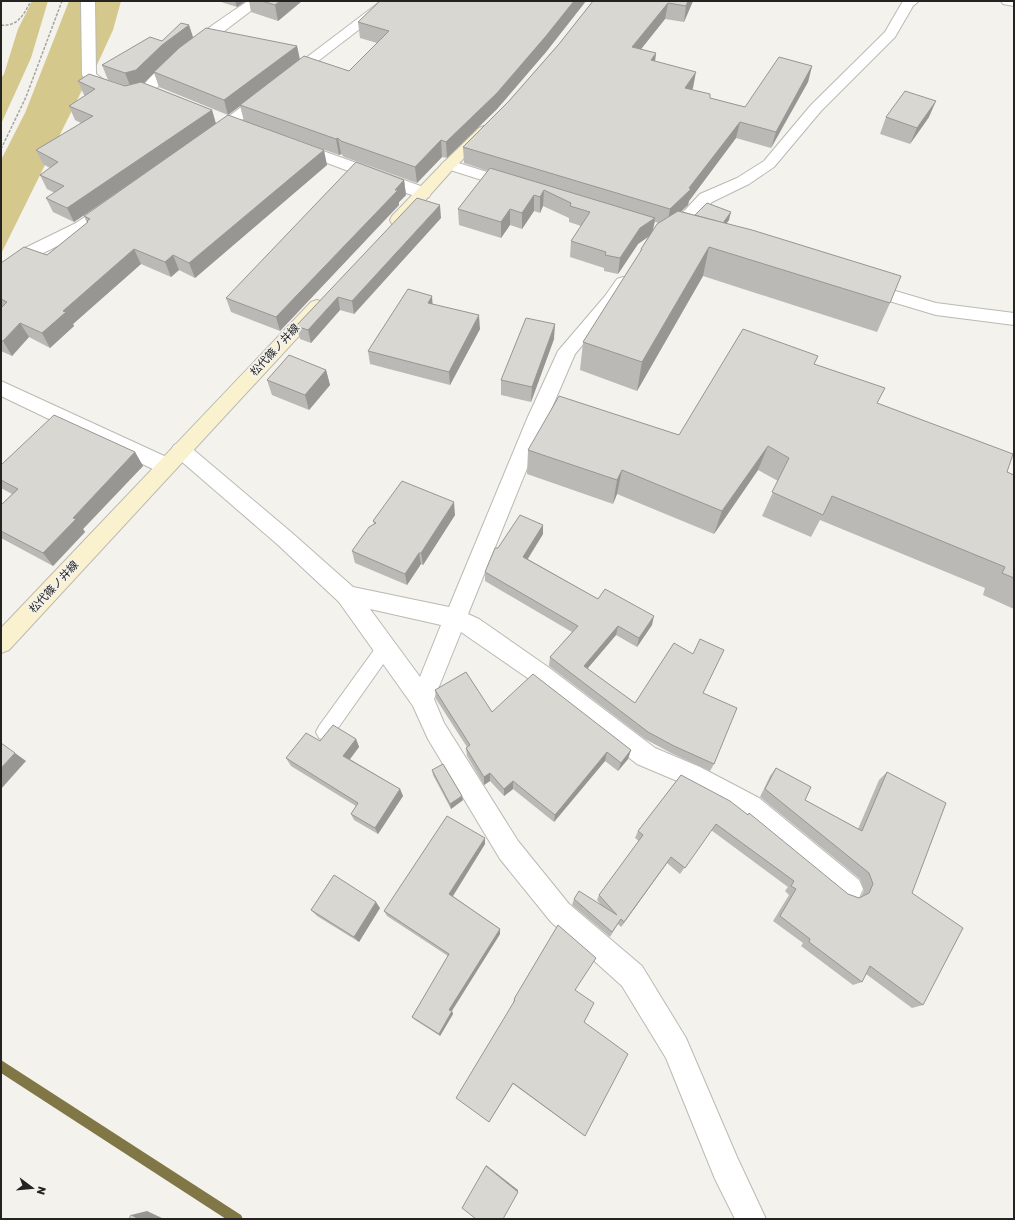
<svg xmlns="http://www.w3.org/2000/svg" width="1015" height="1220" font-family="Rubik,'Noto Sans JP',sans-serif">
<rect width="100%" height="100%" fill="#f4f2ed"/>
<g fill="#d5c88c">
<polygon points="32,1 48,1 31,58 1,124 1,78 4,74 18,29"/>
<polygon points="69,1 82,1 85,84 1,254 1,160 25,113"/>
<polygon points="93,1 121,1 113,30 96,67"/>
</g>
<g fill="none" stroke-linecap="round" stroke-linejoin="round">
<polygon fill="#807646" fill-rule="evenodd" points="1,1060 241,1215 243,1219 226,1219 1,1073"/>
<defs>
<polygon id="lane" points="385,641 391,643 393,648 391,653 331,738 325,740 319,738 316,732 319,726 379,643"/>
<g id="street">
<path d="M81 1H95L96 74 104 80 119 86 121 89 119 92C107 95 89 85 82 75Z"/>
<path d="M248 1H264L177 67 152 93 147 94 142 93 140 90 142 87C168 55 213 24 248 1Z"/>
<polygon points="381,1 396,1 217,139 212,141 207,139 204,136 207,133"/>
<polygon points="903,1 919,1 913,6 895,37 821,111 774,167 749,184 712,202 686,230 675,238 669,239 663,238 661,234 663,230 674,222 700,194 737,178 764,161 811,105 885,32"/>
<polygon points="1001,1 1014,1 1014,6 1003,4"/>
<polygon points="298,142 429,189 431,193 429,197 423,198 417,197 293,150 290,147 293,144"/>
<polygon points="449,160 519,182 521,185 519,188 513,190 444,168 441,165 444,162"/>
<polygon points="104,207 110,208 112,212 110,216 88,231 37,256 7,279 1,281 1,266 25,248 76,223 98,208"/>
<path d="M623 277 629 279 632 283 617 304 575 354 547 419 468 614 479 619 548 667 655 748 700 767 759 798 859 880 863 889 859 898 850 902 841 898 741 816 682 783 637 764 532 681 461 632 434 699 444 723 518 841 569 904 642 966 686 1038 737 1157 766 1219H735L715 1179 666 1058 622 986 551 922 500 859 428 739 413 706 339 602 277 544 174 455 171 450 174 445 181 442 188 445 291 532 353 587 449 607 527 419 558 351 605 296 617 279ZM370 609 441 625 420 677Z"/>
<polygon points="865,282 936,303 1014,313 1014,325 936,315 859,292 856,288 859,284"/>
<polygon points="1,381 173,460 176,466 173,472 166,474 159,472 1,396"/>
</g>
<g id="secondary">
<polygon points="484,126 489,128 492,131 489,134 454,168 404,224 398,225 392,224 390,220 392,216 444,162 479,128"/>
<polygon points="317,300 323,302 326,306 323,310 9,650 1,653 1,628 311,302"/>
</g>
</defs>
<use href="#lane" stroke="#bab9b3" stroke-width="2"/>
<use href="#street" stroke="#bab9b3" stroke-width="2"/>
<use href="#secondary" stroke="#bab9b3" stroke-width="2"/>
<g stroke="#a6a5a1" stroke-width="1.5" stroke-dasharray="3 1.5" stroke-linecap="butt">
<path d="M1 25C18 27 24 14 31 1"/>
<polyline points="1,149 26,97 62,1"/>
</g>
<use href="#lane" fill="#fff" fill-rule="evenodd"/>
<use href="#street" fill="#fff" fill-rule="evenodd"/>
<use href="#secondary" fill="#faf2cf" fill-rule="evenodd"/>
</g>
<g fill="#bab9b5" fill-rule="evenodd">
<polygon points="218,1 246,1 237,7"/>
<polygon points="249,1 302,1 278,21 251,12"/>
<path d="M380 1H586L546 52 497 109 447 158 442 157 417 183 344 157 341 154 339 155 286 136 327 165 195 278 179 270 171 277 141 264 73 324 74 326 50 348 29 337 12 356 1 351V263L47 255 87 223 84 216 118 192 74 222 53 212 46 198 55 193 47 189 40 175 50 168 43 164 36 150 81 123 75 120 69 106 85 96 84 95 78 81 123 85 108 80 102 65 162 41 189 25 193 38 297 46 300 59 349 71 377 43 360 38 358 22ZM154 73 159 87 228 115 240 106 244 121 216 124 212 110 143 83Z"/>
<path d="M593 1H693L684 22 665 19 641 49 656 53 655 61 693 88 692 90 710 98 745 107 812 66 808 82 771 148 736 138 689 201 688 205 681 211 695 215 729 220 726 224 890 303 877 332 703 276 637 391 580 370 583 342 640 253 641 249 648 237 638 244 618 274 604 271V268L570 257 571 241 581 226 569 222V218L543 206 540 213 534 211 522 229 510 225 501 238 459 225 458 209 488 171 464 163 463 147 509 101 559 44ZM655 222 659 223 653 230Z"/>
<polygon points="886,117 929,117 910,144 880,134"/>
<polygon points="404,180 406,195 399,202 399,205 280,331 231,312 226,298"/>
<polygon points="441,218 354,314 340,310 311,343 300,339 296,326"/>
<polygon points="433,304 480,329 450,385 370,364 368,351"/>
<polygon points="554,339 531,402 501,395 501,380"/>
<polygon points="814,364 877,403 1007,472 1014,475 1014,609 983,595 985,588 820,520 811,537 762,516 778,481 758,470 714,534 617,494 613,504 527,474 528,450 679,435"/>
<polygon points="326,370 330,385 309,410 272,395 267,380"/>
<polygon points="135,452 143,466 83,529 85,532 53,566 1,538 1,505 12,494 1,488 1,465"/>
<polygon points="455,515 423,565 421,564 407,585 355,563 352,551 374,524 373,521"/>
<polygon points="543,525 543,534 528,559 598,599 652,625 637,647 616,635 587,669 635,703 703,693 714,764 710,771 671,753 645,739 549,666 550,657 572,632 485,581 485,572 498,548"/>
<polygon points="435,690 492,712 631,750 628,759 618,771 605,761 554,822 513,789 504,796 490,781 484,785 467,756 466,748 467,747 436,699"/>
<polygon points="356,739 359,747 350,759 400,789 403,796 378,834 354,820 351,814 356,806 291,766 286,758 320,741"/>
<polygon points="776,768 805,800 858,829 879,780 887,772 912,893 923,1005 912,1008 866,974 862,982 853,985 801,946 803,943 773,921 789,895 785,891 788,887 711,830 680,874 667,863 621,927 618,924 610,937 572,905 574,899 601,905 597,900 599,895 639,841 635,838 638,831 681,775 848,894 859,898 861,897 864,890 860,879 760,797 770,776"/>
<polygon points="432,770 463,800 451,809 433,775"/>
<polygon points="485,844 453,896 500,929 500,934 452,1011 453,1014 440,1036 415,1020 412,1017 448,956 387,916 384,911"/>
<polygon points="380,908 359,942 317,916 311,910"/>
<polygon points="575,990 584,1022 585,1136 583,1135 513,1084 489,1122 514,999"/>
</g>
<g fill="#979693">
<polygon points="235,1 246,1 237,7"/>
<polygon points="280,1 302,1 278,21 275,5"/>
<polygon points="574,1 586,1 546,52 497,109 447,158 446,142"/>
<polygon points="688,1 693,1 684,22 686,6"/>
<polygon points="668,3 665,19 630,63 632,47"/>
<polygon points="189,25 194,40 167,60 141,86 131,88 125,73 162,45"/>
<polygon points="297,46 300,61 228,115 224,100"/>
<polygon points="656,53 654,69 651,60"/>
<polygon points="812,66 808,82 771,148 776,132"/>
<polygon points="696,72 693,88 682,104 685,88"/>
<polygon points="936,101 929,117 910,144 917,128"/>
<polygon points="212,110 216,124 74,222 67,208"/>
<polygon points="740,122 736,138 689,201 688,205 667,225 670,209 689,188"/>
<polygon points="338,138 341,154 339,155 336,139"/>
<polygon points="441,140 442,157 417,183 415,167"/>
<polygon points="324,150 327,165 195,278 189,263"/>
<polygon points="404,180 406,195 399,202 399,205 280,331 276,317"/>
<polygon points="544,190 543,206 540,213 540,197"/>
<polygon points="534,195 534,211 522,229 522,213"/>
<polygon points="440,205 441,218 354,314 352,301"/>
<polygon points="510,209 510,225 501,238 501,222"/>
<polygon points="731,212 729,220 715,239 717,230"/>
<polygon points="655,218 652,234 638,244 618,274 620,258 640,228"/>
<polygon points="709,247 703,276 637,391 642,362"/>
<polygon points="134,249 141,264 73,324 74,326 50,348 42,333 63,311"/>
<polygon points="173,255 179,270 171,277 165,262"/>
<polygon points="432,296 433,310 428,303"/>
<polygon points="338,297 340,310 311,343 308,330"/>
<polygon points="479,315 480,329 450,385 449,372"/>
<polygon points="20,323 29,337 12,356 3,341"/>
<polygon points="555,324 554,339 531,402 532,387"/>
<polygon points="326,370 330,385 309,410 305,395"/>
<polygon points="768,446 758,470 714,534 722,511"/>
<polygon points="135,452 143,466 83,529 85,532 53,566 43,553 73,518"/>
<polygon points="622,470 617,494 613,504 617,480"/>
<polygon points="454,502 455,515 423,565 421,553"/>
<polygon points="543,525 543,534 523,566 523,557"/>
<polygon points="419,553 421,564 407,585 405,574"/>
<polygon points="654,616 652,625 637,647 639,638"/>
<polygon points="618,626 616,635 582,675 584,666"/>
<polygon points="356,739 359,747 347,763 343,756"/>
<polygon points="631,750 628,759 618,771 621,763"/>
<polygon points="607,752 605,761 554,822 555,815"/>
<polygon points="15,753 26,761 1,789 1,768"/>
<polygon points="490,773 490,781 484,785 484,777"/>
<polygon points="513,781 513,789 504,796 504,789"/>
<polygon points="400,789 403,796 378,834 375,828"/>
<polygon points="462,796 463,800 451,809 450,804"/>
<polygon points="485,838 485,844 451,899 449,894"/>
<polygon points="671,857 667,863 621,927 624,922"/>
<polygon points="376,902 380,908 359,942 354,937"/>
<polygon points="500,929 500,934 451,1012 449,1010"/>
<polygon points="452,1011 453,1014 440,1036 439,1034"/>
<polygon points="486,1165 518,1190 518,1192 486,1166"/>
<polygon points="147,1211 164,1219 139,1219 131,1215"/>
</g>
<g fill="#d8d7d2" stroke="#979693">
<polygon points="262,1 280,1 275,5"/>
<polygon points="380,1 574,1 546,36 497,93 446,142 441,140 415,167 341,141 338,138 336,139 240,105 304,56 349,71 389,31 358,22"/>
<polygon points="593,1 688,1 686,6 668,3 632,47 656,53 651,60 696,72 685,88 710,94 710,98 745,107 779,57 812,66 776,132 740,122 689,188 691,189 670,209 463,147 509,101 559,44"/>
<polygon points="181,23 189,25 162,45 136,70 125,73 102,65 150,37 162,41"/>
<polygon points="206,28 297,46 224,100 154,72 179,48"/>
<polygon points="89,74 125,86 141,82 212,110 67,208 46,198 64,186 40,175 58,162 36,150 93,116 69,106 95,89 78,81"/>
<polygon points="905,91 936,101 917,128 886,117"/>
<polygon points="228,115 324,150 189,263 173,255 165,262 134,249 63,311 66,312 42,333 20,323 3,341 1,341 1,308 7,302 1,299 1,263 24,247 47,255 88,222 87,221 90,219 84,216"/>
<polygon points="356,162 404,180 395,190 398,190 276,317 226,298"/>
<polygon points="490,168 655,218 640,228 620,258 605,255 606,252 571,241 590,212 570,206 571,203 544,190 540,197 534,195 522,213 510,209 501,222 458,209"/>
<polygon points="417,198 440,205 352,301 338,297 308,330 296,326"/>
<polygon points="707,203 731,212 723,223 695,215"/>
<polygon points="678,211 752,230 901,276 890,303 709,247 642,362 583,342 642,249 641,249 657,224"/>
<polygon points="408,289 432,296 428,303 479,315 449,372 368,351"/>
<polygon points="526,318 555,324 532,387 501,380"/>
<polygon points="743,329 818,356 814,364 885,388 877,403 1013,454 1007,472 1014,475 1014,578 1002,573 1005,567 832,496 823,515 772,492 789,458 768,446 722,511 622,470 617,480 528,450 559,396 679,435"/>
<polygon points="289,355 326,370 305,395 267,380"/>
<polygon points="54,415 135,452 73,518 76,519 43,553 1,531 1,505 18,489 1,480 1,465"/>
<polygon points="402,481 454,502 421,553 419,553 405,574 352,551 369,527 376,523 373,521"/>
<polygon points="520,515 543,525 523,557 598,599 605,589 654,616 639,638 618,626 584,666 635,703 674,643 693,654 700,639 724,650 703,693 737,708 714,764 674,746 648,732 550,657 578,626 485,572 495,548 498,548"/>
<polygon points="466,672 492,712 533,674 631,750 621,763 607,752 555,815 513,781 504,789 490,773 484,777 466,748 470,745 435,690"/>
<polygon points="333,725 356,739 343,756 400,789 375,828 351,814 358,803 286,758 306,733 320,741"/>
<polygon points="1,743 15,753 1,768"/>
<polygon points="443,764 462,796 450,804 432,770"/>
<polygon points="776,768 811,787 805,800 862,831 887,772 946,803 912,893 963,928 923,1005 870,966 862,982 809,942 810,939 780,916 796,889 791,886 794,881 716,824 685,868 671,857 624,922 621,919 612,932 574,899 579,891 617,915 599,895 643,835 638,831 681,775 730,801 748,815 749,813 848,894 859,898 869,893 873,884 869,873 765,789"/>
<polygon points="447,816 485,838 449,894 500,929 449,1010 452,1011 439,1034 412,1017 449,954 384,911"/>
<polygon points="334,875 376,902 354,937 311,910"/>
<polygon points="558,925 596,958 575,990 594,1003 584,1022 628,1054 585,1136 513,1083 489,1122 456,1098 515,1000 514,999"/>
<polygon points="486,1166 518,1192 503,1219 476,1219 462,1208"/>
<polygon points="131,1215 139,1219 129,1219"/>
</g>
<g text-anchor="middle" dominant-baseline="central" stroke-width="3.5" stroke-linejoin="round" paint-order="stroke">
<g font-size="11" fill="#242321" stroke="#f4f2ed">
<text transform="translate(275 350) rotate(-47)">松代篠ノ井線</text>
<text transform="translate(54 587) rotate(-47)">松代篠ノ井線</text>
</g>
</g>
<rect width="1015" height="1220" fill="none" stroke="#242321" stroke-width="4"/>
<g transform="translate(32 1188) rotate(106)" stroke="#f4f2ed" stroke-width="3" paint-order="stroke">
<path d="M0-3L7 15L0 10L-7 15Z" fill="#242321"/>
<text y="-6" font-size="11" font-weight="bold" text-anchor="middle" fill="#242321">N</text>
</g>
</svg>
